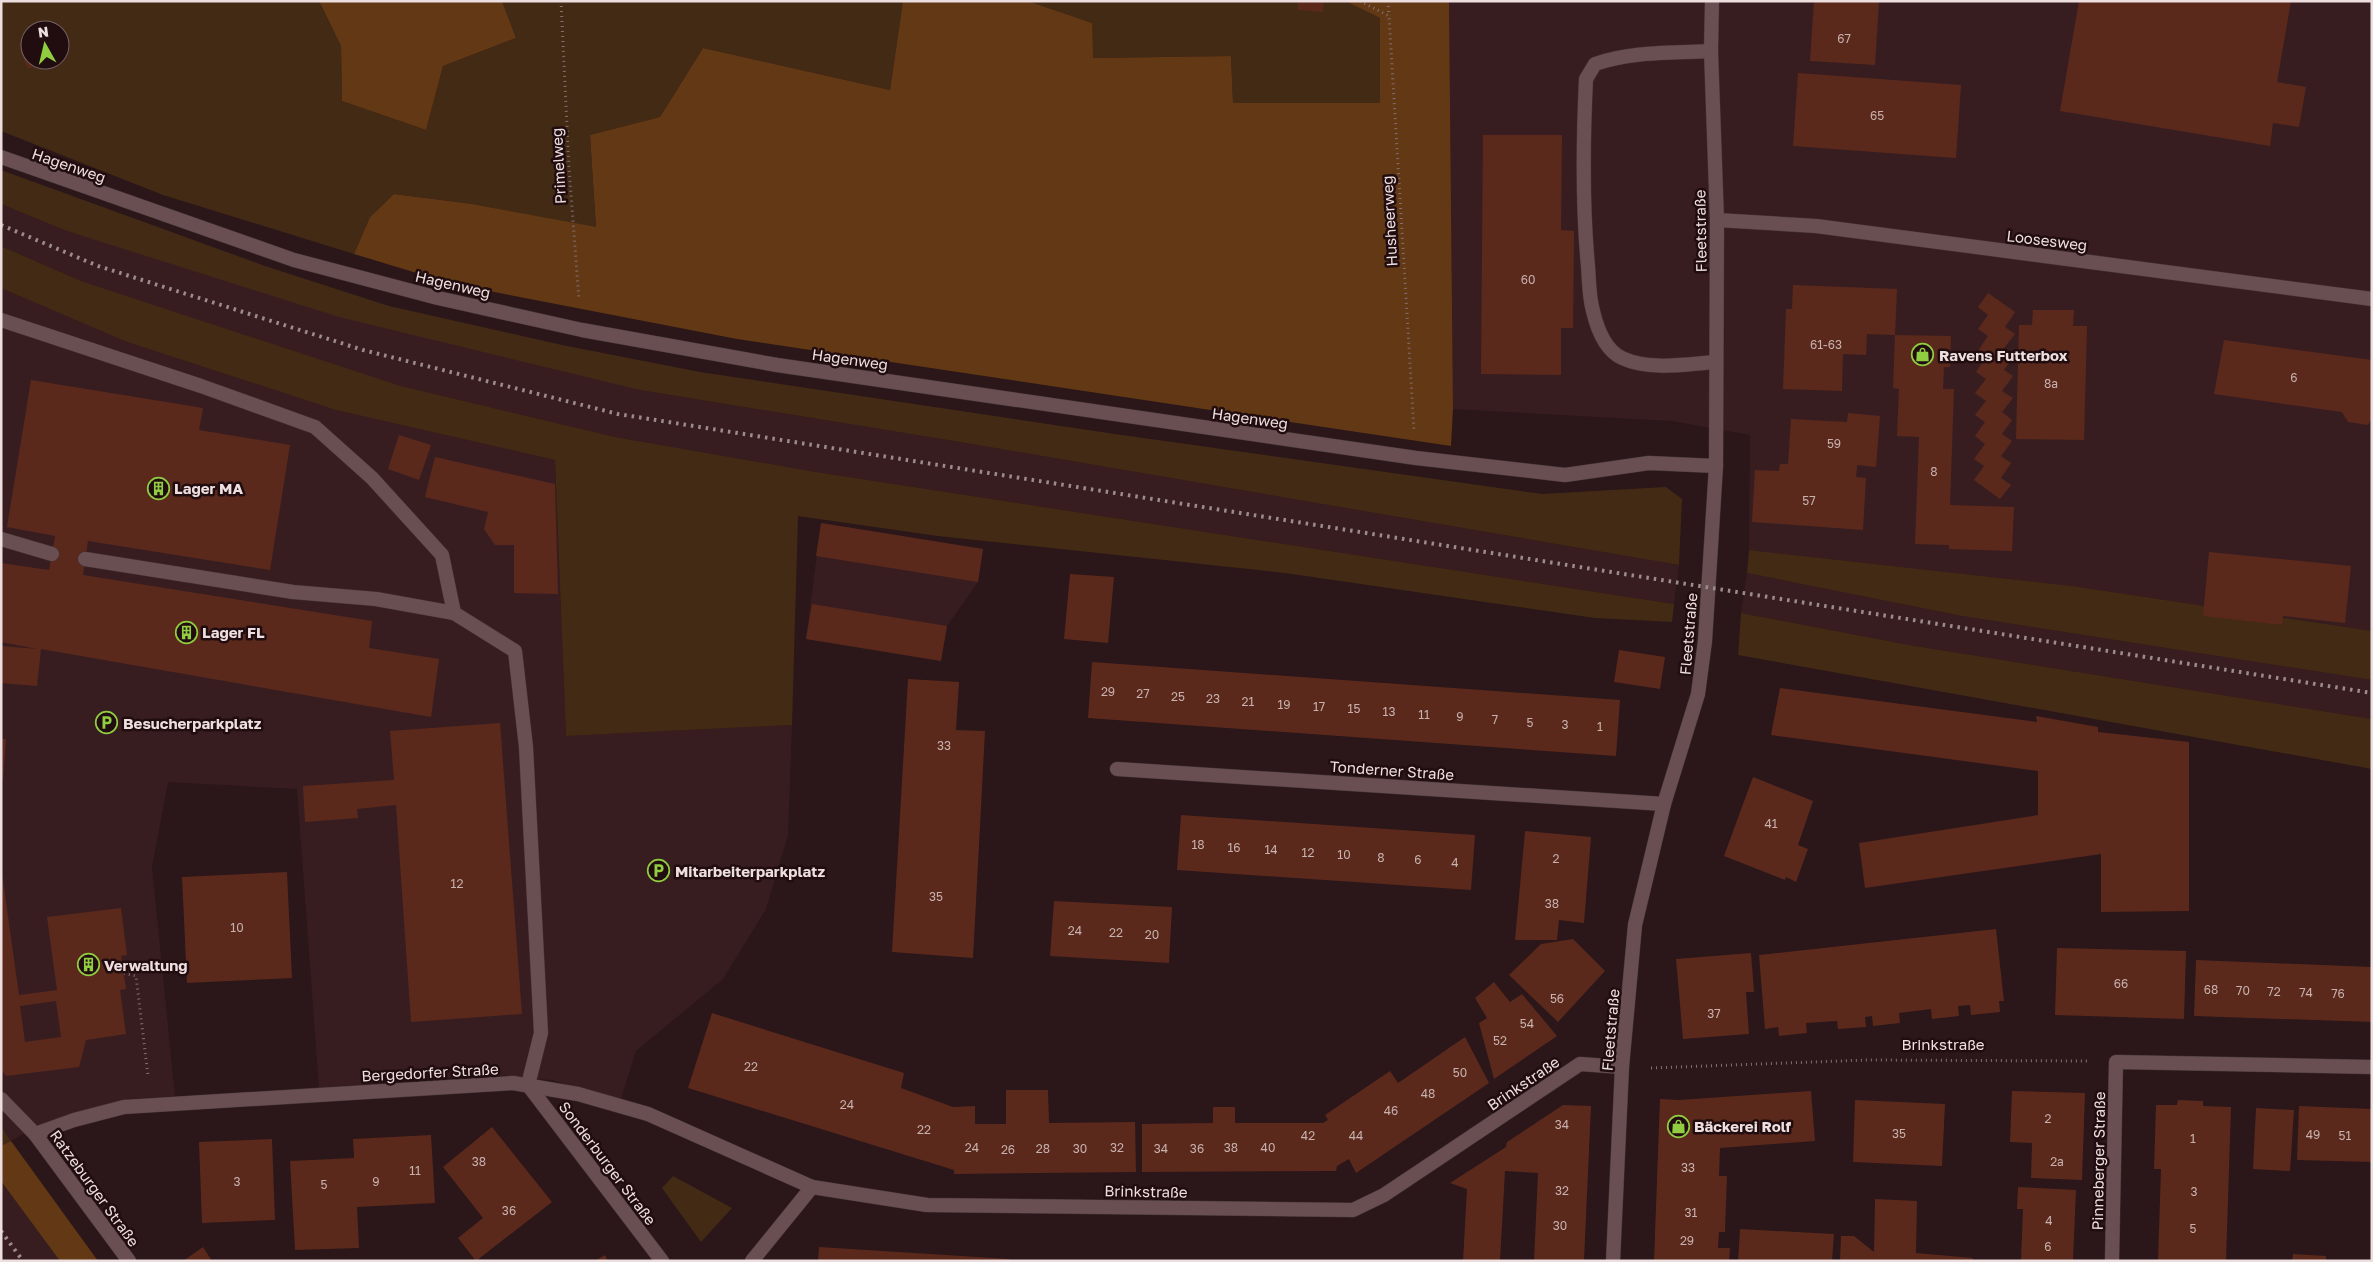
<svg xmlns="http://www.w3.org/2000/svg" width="2373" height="1262" font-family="'Golos Text',sans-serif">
<rect width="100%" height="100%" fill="#2b1619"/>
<g fill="#381d20">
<polygon points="1449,1 2372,1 2372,631 2072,586 1749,550 1750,435 1672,421 1453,409"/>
<polygon points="1,204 64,230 640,390 966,443 1679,565 1674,604 816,472 615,437 401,386 81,281 1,246"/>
<polygon points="1,288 127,342 336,410 555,460 566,736 792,725 788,835 766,909 723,979 636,1051 620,1102 552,1080 485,1074 319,1088 297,789 168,782 152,867 175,1096 128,1099 32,1129 11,1141 1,1126"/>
<polygon points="821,523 983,549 978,582 947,626 941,661 806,639"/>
<polygon points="1747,573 1962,616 2372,680 2372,719 1909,645 1741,613"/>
<polygon points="1,1181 60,1261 1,1261"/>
</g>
<g fill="#432a15" fill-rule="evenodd">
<path d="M1 1H319L341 46 342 101 426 130 443 66 516 38 502 1H903L890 90 703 48 660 117 590 135 596 228 472 204 394 194 370 217 354 254 163 195 1 131ZM30 30H60V60H30Z"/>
<polygon points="1028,1 1345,1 1380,18 1380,103 1233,103 1231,56 1092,58 1092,23"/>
<polygon points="1,170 265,266 389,306 562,345 700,372 1115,434 1542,494 1666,487 1682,499 1679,565 966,443 640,390 339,317 64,230 1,204"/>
<polygon points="1,246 81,281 401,386 615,437 816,472 1674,604 1672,622 1595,618 1285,573 938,536 798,516 792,725 566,736 555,460 336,410 127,342 1,288"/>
<polygon points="1749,550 2072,586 2372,631 2372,680 1962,616 1747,573"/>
<polygon points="1741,613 1909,645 2372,719 2372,769 1738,655"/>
<polygon points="1,1126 11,1141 1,1146"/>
<polygon points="673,1176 732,1208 701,1242 662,1188"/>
</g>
<g fill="#623914">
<polygon points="319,1 502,1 516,38 443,66 426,130 342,101 341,46"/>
<polygon points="903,1 1028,1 1092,23 1093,58 1231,56 1233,103 1380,103 1380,18 1345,1 1449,1 1453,409 1451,446 737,339 453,284 354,254 370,217 394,194 472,204 596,227 590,135 660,117 703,48 890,90"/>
<polygon points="11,1141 98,1261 60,1261 1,1181 1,1146"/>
</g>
<g fill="#5a291c" fill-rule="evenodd">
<polygon points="1298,1 1324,1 1323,12 1298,10"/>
<polygon points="1814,1 1879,1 1875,65 1810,61"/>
<polygon points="2079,1 2291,1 2277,82 2306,87 2299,127 2273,123 2270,146 2060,111"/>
<polygon points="30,43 30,60 38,60 39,64 28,69 19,48"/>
<polygon points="1798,73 1961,85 1956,158 1793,146"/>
<polygon points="1483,135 1562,135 1561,230 1574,231 1573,328 1561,328 1561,375 1481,374"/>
<polygon points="1793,285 1897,289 1895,335 1867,334 1866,355 1843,354 1842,391 1783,389 1786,309 1792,309"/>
<polygon points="1988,293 2015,312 2005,327 2015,334 2004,348 2015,355 2004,370 2013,376 2002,391 2013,398 2002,412 2012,420 2002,434 2012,441 2001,456 2011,463 2001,478 2011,485 2000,499 1974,480 1984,466 1974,459 1985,444 1975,436 1985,422 1975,415 1986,401 1975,393 1986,379 1976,372 1986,357 1978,351 1988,336 1978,329 1988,315 1978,307"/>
<polygon points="2033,310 2074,310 2073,326 2087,326 2084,440 2016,439 2019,325 2032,325"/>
<polygon points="1895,335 1951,336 1950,367 1944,367 1943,389 1954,389 1950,505 2014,507 2012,551 1949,549 1949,545 1915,544 1919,437 1897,436 1899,389 1893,388"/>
<polygon points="2224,340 2372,360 2372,421 2370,421 2368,425 2348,422 2342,412 2214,394"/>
<polygon points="31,380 203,408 199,430 290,445 270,570 88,541 83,575 372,621 369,648 439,659 431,717 41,649 37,686 1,683 1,646 37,649 1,642 1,563 49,570 55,536 7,527"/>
<polygon points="1848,413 1880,416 1876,467 1857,465 1857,468 1856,477 1866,478 1863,530 1752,522 1755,470 1779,471 1780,464 1788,464 1791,419 1847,422"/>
<polygon points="399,435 431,445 419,480 388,469"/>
<polygon points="435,457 555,484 558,594 514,593 514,545 495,545 484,529 488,512 425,497"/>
<polygon points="821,523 983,549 978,582 816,556"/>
<polygon points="2209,552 2351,566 2345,623 2283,616 2282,625 2203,616"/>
<polygon points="1070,574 1114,577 1108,643 1064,639"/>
<polygon points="812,604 947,626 941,661 806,639"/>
<polygon points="1619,650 1665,657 1660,689 1614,682"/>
<polygon points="1092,662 1620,700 1616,756 1088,718"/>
<polygon points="908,679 959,682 956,730 985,731 973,958 892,952"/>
<polygon points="1780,688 2037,722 2036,716 2098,727 2098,732 2189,742 2189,911 2101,912 2101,854 1865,888 1859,843 2038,815 2038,771 1771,735"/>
<polygon points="500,723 522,1014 411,1022 396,805 357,809 358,818 305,822 303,786 394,780 390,731"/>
<polygon points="1,739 6,739 3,780 1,780"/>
<polygon points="1753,777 1813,801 1798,845 1808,849 1796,882 1786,877 1785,880 1724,856"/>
<polygon points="1181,815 1475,835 1471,890 1177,870"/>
<polygon points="1525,831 1591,837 1584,923 1559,920 1557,940 1515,940"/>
<path d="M1 866 19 995 57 990 47 917 121 908 127 955 121 956 126 989 120 990 126 1034 86 1040 79 1067 6 1076 1 1069ZM56 1001 61 1037 25 1042 20 1006Z"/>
<polygon points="287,872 292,978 187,983 182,877"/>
<polygon points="1054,901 1172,907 1169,963 1050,956"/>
<polygon points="1996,929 2004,1001 1999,1001 2000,1012 1971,1015 1970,1005 1958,1006 1959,1016 1932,1019 1931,1009 1899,1013 1900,1023 1873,1026 1872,1016 1865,1017 1866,1027 1838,1029 1837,1021 1806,1023 1807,1033 1779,1036 1778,1027 1765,1029 1759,955"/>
<polygon points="1573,939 1605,971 1558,1022 1509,975 1541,944"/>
<polygon points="2057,948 2186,951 2184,1019 2055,1015"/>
<polygon points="1751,953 1754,992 1746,992 1749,1034 1683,1039 1676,959"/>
<polygon points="2196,960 2372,967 2372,1022 2194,1016"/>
<polygon points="1494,982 1510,1002 1522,994 1557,1036 1494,1079 1479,1023 1487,1018 1475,998"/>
<polygon points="712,1013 904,1073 901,1088 953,1107 975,1106 975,1124 1006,1124 1006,1090 1048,1090 1049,1123 1135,1122 1136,1172 954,1174 954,1170 688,1088"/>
<polygon points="1465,1037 1489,1083 1356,1173 1349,1159 1337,1166 1336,1171 1142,1172 1142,1124 1213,1123 1213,1107 1235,1107 1235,1123 1323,1123 1328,1120 1325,1115 1390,1071 1398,1083"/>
<polygon points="1811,1091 1815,1141 1720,1148 1719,1176 1727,1176 1725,1232 1719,1232 1718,1248 1730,1248 1729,1261 1654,1261 1660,1099 1679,1100"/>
<polygon points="2012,1091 2085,1093 2082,1180 2031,1178 2032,1143 2010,1142"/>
<polygon points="1855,1100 1945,1104 1942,1166 1853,1162"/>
<polygon points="2178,1100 2203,1101 2203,1106 2231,1107 2226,1261 2158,1261 2161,1169 2154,1169 2156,1105 2177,1105"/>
<polygon points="1563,1105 1591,1106 1584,1261 1534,1261 1538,1173 1505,1171 1500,1261 1463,1261 1467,1189 1450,1183 1506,1147 1507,1142"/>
<polygon points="2299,1106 2372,1109 2372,1162 2297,1160"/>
<polygon points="2256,1108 2294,1110 2290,1171 2253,1169"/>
<polygon points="492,1127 552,1202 476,1261 458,1238 483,1218 443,1167"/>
<polygon points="431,1135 435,1203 357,1207 359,1248 295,1250 290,1161 354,1158 353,1139"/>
<polygon points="272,1139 275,1220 202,1223 199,1142"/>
<polygon points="2018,1187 2076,1190 2073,1261 2021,1261 2023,1209 2017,1209"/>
<polygon points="1875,1199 1917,1201 1916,1253 1973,1258 1972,1261 1840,1261 1841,1236 1854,1236 1874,1252"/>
<polygon points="1740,1229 1834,1234 1832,1261 1738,1261"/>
<polygon points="203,1247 212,1261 183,1261"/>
<polygon points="819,1247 1009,1259 1009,1261 818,1261"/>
<polygon points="2293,1254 2326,1256 2326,1261 2292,1261"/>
<polygon points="605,1255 608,1261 595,1261"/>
</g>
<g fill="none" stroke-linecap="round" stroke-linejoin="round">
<defs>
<g id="service">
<path d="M1711 51C1672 53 1632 51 1595 64L1586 79C1583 141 1582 204 1588 266 1589 280 1589 297 1593 311 1597 328 1605 350 1622 358 1650 371 1686 364 1716 362"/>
<polyline points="1,320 201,386 315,427 372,478 442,555 454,613 515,651 526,747 541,1033 528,1085"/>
<polyline points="1,539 52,554"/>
<polyline points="85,559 293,592 376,599 454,613"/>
<polyline points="1,1099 35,1134"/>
</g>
<g id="minor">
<polyline points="1,157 294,260 438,298 582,330 777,365 1416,458 1565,475 1649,463 1716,466"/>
<polyline points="1717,220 1816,226 2372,299"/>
<polyline points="1117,769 1664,804"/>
<polyline points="528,1085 662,1261"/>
<polyline points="129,1261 35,1134 74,1120 124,1107 513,1083 578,1094 648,1114 812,1187 927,1205 1353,1210 1384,1195 1580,1064 1622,1067"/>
<polyline points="752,1261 812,1187"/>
<polyline points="1613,1261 1622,1067 1635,925 1664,804 1698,694 1705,641 1716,466 1717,220 1711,51 1712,1"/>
<polyline points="2112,1261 2116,1062 2372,1067"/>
</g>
</defs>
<use href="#service" stroke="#423335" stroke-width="15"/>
<use href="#minor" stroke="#423335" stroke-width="15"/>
<g stroke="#827072" stroke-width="3" stroke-dasharray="1 4" stroke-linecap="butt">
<polyline points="561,1 569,168 579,300"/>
<polyline points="1360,1 1389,16 1414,430"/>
<polyline points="1388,1 1389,16"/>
<polyline points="124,973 136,976 148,1076"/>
<polyline points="1651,1068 1867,1060 2087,1061"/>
</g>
<use href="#service" stroke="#694f52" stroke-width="14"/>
<use href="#minor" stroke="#694f52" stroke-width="14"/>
<g stroke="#9d8c8d" stroke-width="4" stroke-dasharray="2.5 5" stroke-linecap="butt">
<polyline points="1,225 98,266 363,350 618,414 2372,693"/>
<polyline points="1,1231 23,1261"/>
</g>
</g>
<defs>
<symbol id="shop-ring" viewBox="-11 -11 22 22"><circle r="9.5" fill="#210d10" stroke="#90cd41" stroke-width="1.5"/><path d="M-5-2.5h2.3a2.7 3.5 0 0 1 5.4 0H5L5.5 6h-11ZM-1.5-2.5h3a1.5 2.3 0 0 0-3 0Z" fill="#90cd41"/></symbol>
<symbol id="building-ring" viewBox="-11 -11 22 22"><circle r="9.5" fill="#210d10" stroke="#90cd41" stroke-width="1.5"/><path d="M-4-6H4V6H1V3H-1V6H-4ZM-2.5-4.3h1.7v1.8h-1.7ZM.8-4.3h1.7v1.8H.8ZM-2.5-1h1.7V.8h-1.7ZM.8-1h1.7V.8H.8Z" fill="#90cd41"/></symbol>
<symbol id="parking-ring" viewBox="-11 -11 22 22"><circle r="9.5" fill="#210d10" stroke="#90cd41" stroke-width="1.5"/><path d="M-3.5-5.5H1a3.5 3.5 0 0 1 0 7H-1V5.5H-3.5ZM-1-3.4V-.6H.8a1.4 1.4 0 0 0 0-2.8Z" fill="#90cd41"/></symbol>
</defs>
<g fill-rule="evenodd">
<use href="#shop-ring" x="1910" y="342" width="25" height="25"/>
<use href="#building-ring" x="146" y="476" width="25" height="25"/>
<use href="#building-ring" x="174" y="620" width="25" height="25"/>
<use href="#parking-ring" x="94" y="710" width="25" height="25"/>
<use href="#parking-ring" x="646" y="858" width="25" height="25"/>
<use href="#building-ring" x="76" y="952" width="25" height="25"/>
<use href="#shop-ring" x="1666" y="1114" width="25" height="25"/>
</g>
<g text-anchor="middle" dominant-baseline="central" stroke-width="5" stroke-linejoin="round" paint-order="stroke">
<g font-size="12" fill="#c8b1ae">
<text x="1844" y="38">67</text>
<text x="1877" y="115">65</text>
<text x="1528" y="279">60</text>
<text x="1826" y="344">61-63</text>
<text x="2294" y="377">6</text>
<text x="2051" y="383">8a</text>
<text x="1834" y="443">59</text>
<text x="1934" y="471">8</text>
<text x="1809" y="500">57</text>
<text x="1108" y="691">29</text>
<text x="1143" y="693">27</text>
<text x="1178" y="696">25</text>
<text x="1213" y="698">23</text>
<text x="1248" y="701">21</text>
<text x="1284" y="704">19</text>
<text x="1319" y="706">17</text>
<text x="1354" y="708">15</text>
<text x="1389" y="711">13</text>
<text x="1424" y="714">11</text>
<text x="1460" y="716">9</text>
<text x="1495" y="719">7</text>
<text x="1530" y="722">5</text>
<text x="1565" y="724">3</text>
<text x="1600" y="726">1</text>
<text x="944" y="745">33</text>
<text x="1771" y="823">41</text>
<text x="1198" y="844">18</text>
<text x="1234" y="847">16</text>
<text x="1271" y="849">14</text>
<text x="1308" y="852">12</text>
<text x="1344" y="854">10</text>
<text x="1381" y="857">8</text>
<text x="1556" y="858">2</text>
<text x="1418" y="859">6</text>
<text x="1455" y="862">4</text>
<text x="457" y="883">12</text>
<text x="936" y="896">35</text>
<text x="1552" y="903">38</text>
<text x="237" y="927">10</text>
<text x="1075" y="930">24</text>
<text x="1116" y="932">22</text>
<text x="1152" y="934">20</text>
<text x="2121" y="983">66</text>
<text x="2211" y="989">68</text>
<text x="2243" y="990">70</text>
<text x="2274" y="991">72</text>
<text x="2306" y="992">74</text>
<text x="2338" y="993">76</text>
<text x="1557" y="998">56</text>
<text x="1714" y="1013">37</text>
<text x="1527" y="1023">54</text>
<text x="1500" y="1040">52</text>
<text x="751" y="1066">22</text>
<text x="1460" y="1072">50</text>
<text x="1428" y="1093">48</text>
<text x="847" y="1104">24</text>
<text x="1391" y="1110">46</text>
<text x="2048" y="1118">2</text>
<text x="1562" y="1124">34</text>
<text x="924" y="1129">22</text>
<text x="1899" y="1133">35</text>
<text x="2313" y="1134">49</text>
<text x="1308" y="1135">42</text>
<text x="1356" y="1135">44</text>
<text x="2345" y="1135">51</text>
<text x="2193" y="1138">1</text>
<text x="972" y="1147">24</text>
<text x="1117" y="1147">32</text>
<text x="1231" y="1147">38</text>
<text x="1268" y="1147">40</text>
<text x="1043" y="1148">28</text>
<text x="1080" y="1148">30</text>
<text x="1161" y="1148">34</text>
<text x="1197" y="1148">36</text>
<text x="1008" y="1149">26</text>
<text x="479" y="1161">38</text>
<text x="2057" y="1161">2a</text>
<text x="1688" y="1167">33</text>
<text x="415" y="1170">11</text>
<text x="237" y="1181">3</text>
<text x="376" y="1181">9</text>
<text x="324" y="1184">5</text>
<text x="1562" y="1190">32</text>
<text x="2194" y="1191">3</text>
<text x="509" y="1210">36</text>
<text x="1691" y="1212">31</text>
<text x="2049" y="1220">4</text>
<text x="1560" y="1225">30</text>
<text x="2193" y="1228">5</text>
<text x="1687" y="1240">29</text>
<text x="2048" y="1246">6</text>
</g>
<g font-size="15" fill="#eddedf" stroke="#210d10">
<text transform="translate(69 165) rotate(19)">Hagenweg</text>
<text transform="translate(558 166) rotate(-93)">Primelweg</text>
<text transform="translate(1389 221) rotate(-93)">Husheerweg</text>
<text transform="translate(1700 231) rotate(-91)">Fleetstraße</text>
<text transform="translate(2047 240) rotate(7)">Loosesweg</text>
<text transform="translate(453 284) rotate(13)">Hagenweg</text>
<text transform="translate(850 359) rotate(8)">Hagenweg</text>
<text transform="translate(1250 418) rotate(8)">Hagenweg</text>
<text transform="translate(1688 634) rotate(-85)">Fleetstraße</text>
<text transform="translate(1392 770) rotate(4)">Tonderner Straße</text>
<text transform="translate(1610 1030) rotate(-85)">Fleetstraße</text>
<text x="1943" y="1044">Brinkstraße</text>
<text transform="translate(430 1072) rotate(-3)">Bergedorfer Straße</text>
<text transform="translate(1523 1083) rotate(-34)">Brinkstraße</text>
<text transform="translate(2098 1161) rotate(-89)">Pinneberger Straße</text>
<text transform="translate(608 1163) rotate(53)">Sonderburger Straße</text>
<text transform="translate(95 1188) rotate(54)">Ratzeburger Straße</text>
<text transform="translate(1146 1191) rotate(1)">Brinkstraße</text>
</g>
<g font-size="15" font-weight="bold" fill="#eddedf" stroke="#210d10" text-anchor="start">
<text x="1939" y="355">Ravens Futterbox</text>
<text x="174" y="488">Lager MA</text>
<text x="202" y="632">Lager FL</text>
<text x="123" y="723">Besucherparkplatz</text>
<text x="675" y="871">Mitarbeiterparkplatz</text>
<text x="104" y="965">Verwaltung</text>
<text x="1694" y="1126">Bäckerei Rolf</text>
</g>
</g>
<rect width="2373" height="1262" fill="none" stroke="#eddedf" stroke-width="5"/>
<g transform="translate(45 45) rotate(352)"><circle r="24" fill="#210d10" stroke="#736163"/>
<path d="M0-4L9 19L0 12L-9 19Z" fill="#90cd41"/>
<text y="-8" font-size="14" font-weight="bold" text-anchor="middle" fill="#eddedf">N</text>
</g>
</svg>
